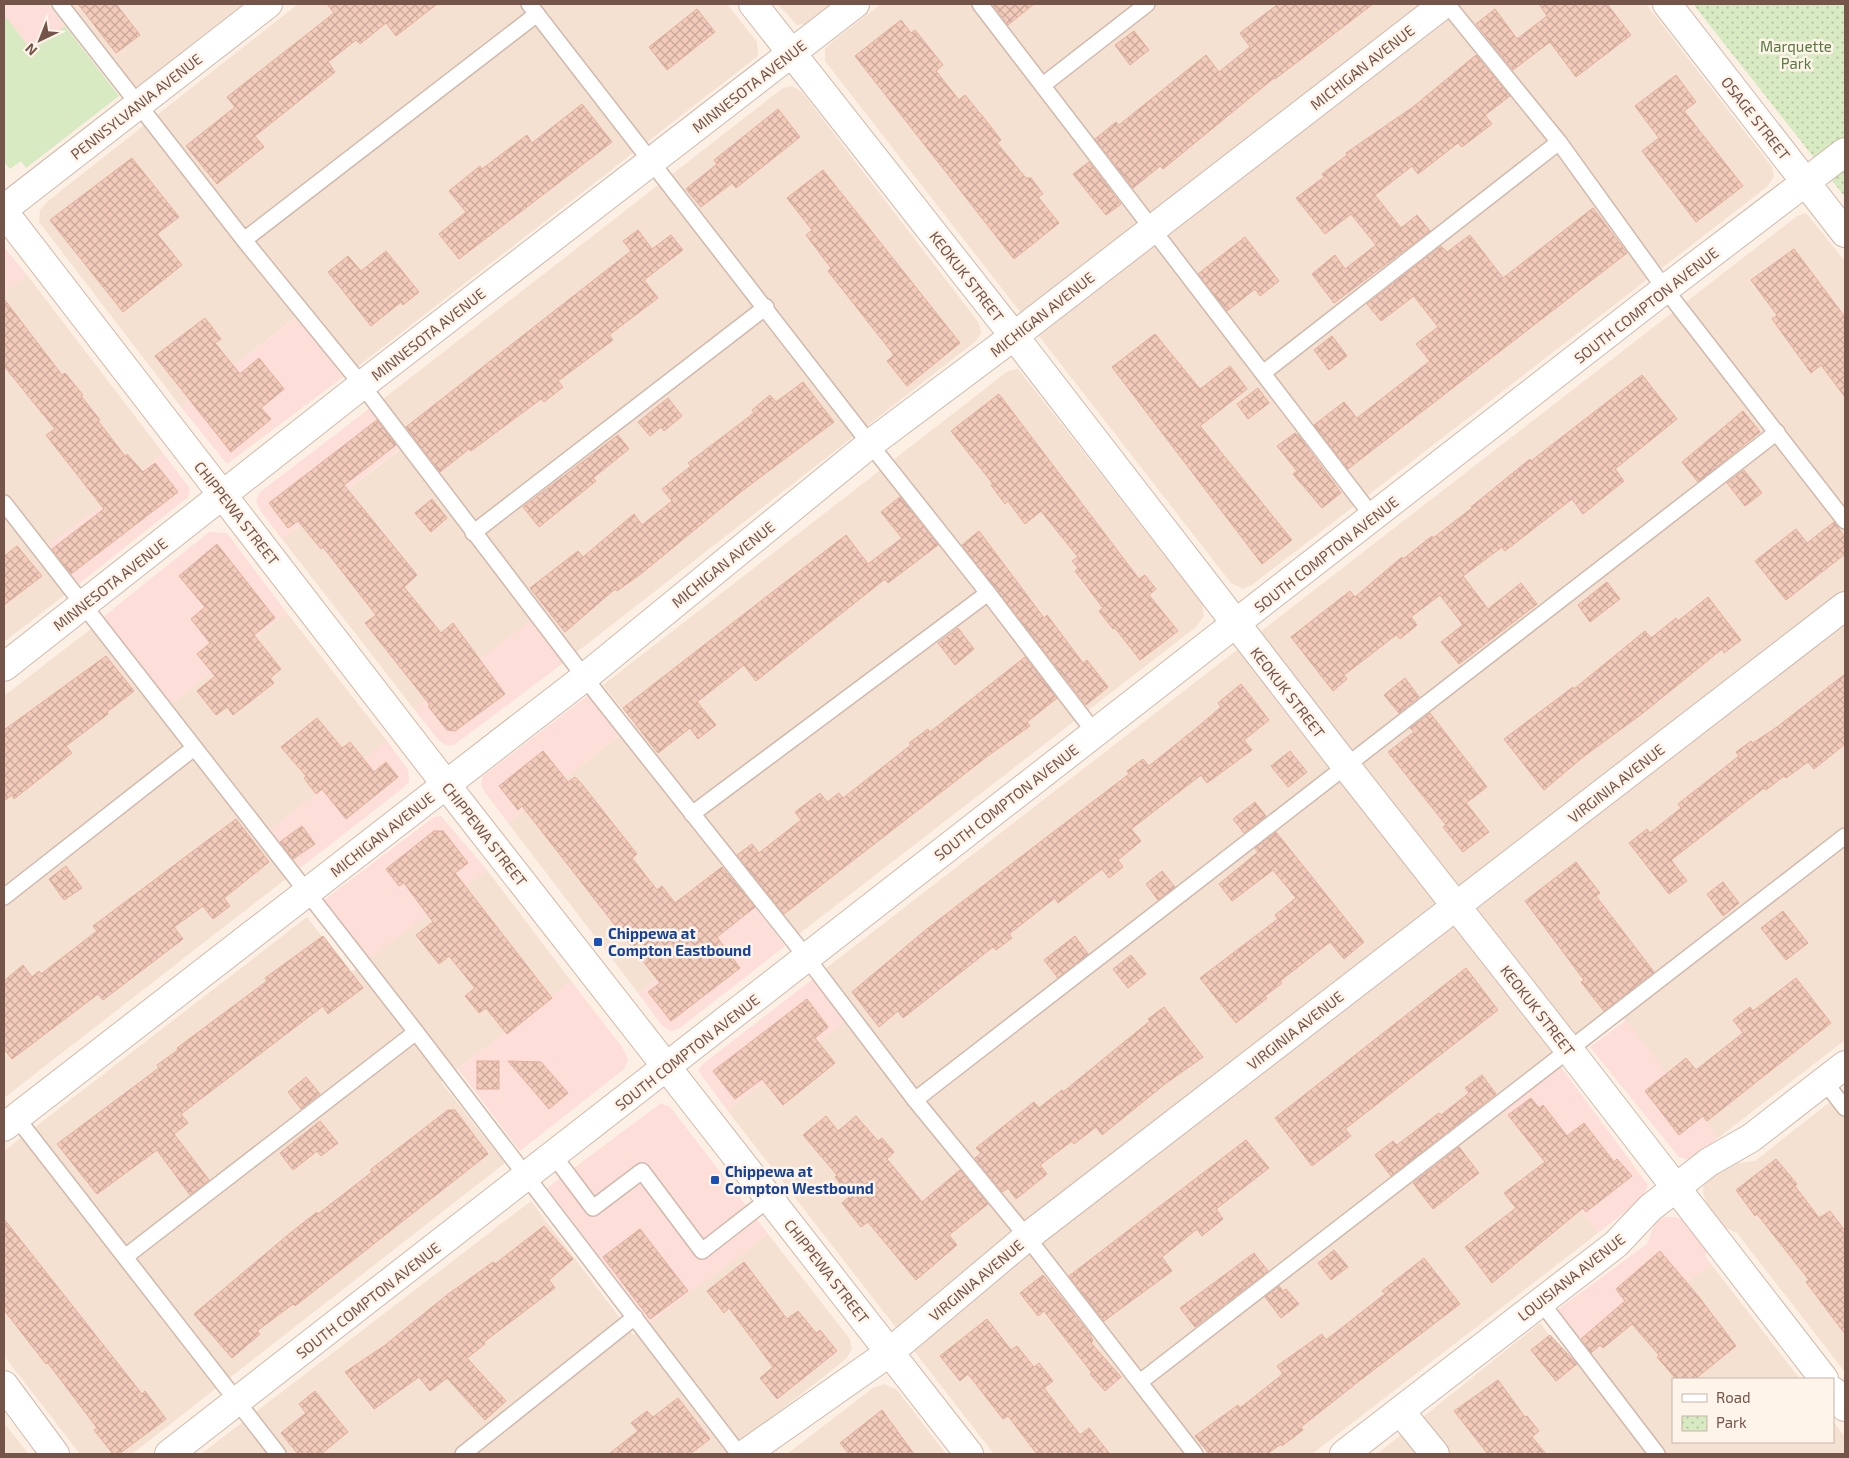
<svg xmlns="http://www.w3.org/2000/svg" width="1849" height="1458" font-family="'Exo 2',sans-serif">
<defs>
<pattern id="park-dots" width="8" height="8" patternUnits="userSpaceOnUse" patternTransform="scale(1.25)"><rect width="8" height="8" fill="#d7eac2"/><path d="M2 2h.1M6 6h.1" fill="none" stroke="#b3c0a0" stroke-width="1.8" stroke-linecap="round"/></pattern>
<pattern id="building-cross-hatch" width="8" height="8" patternUnits="userSpaceOnUse" patternTransform="scale(1.25)"><rect width="8" height="8" fill="#f2cbbb"/><path d="M0 0l8 8M0 8l8-8" fill="none" stroke="#c9a79a"/></pattern>
</defs>
<rect width="100%" height="100%" fill="#fcf0e4"/>
<g fill="#f4e1d2">
<polygon points="70,4 243,4 135,88"/>
<polygon points="298,4 727,4 757,42 758,56 357,367 309,307 181,407 39,222 40,210 48,201"/>
<polygon points="778,4 831,4 805,24 797,25"/>
<polygon points="881,4 1646,4 1772,167 1774,176 1768,186 1252,585 1243,589 1231,583 825,61 825,49 833,41"/>
<polygon points="792,86 802,92 979,323 981,333 976,341 577,652 544,611 414,709 282,539 413,440 383,399 783,88"/>
<polygon points="1806,213 1845,261 1845,1040 1718,1138 1614,1006 1494,1097 1598,1233 1312,1454 1208,1454 1201,1446 1190,1454 994,1454 727,1110 858,1011 825,969 1797,216"/>
<polygon points="27,275 163,453 96,510 35,555 66,594 4,642 4,293"/>
<polygon points="1018,369 1202,603 1204,616 1196,627 799,934 767,894 638,993 508,823 634,724 603,685 1008,371"/>
<polygon points="287,613 387,741 258,839 287,878 4,1098 4,696 92,628 157,712 170,705"/>
<polygon points="487,870 571,981 441,1082 505,1163 132,1454 80,1454 4,1356 4,1151 307,917 350,973"/>
<polygon points="1845,1090 1845,1372 1737,1233 1725,1228 1708,1206 1703,1194 1704,1181 1724,1165 1755,1161"/>
<polygon points="531,1201 633,1335 768,1234 850,1339 852,1349 846,1359 725,1454 201,1454"/>
<polygon points="1711,1264 1800,1379 1673,1379 1673,1442 1833,1442 1833,1421 1845,1437 1845,1454 1377,1454 1540,1323 1574,1367"/>
<polygon points="884,1384 897,1390 946,1454 787,1454 873,1388"/>
<polygon points="4,1423 29,1454 4,1454"/>
</g>
<g fill="#fdded8">
<polygon points="4,4 48,4 65,26 32,51 6,18 4,19"/>
<polygon points="4,247 27,275 4,293"/>
<polygon points="297,317 343,377 227,464 181,407"/>
<polygon points="370,408 401,448 282,539 260,510 256,501 259,493"/>
<polygon points="163,453 190,489 188,497 76,586 46,546 96,510"/>
<polygon points="209,532 227,533 287,613 170,705 103,617"/>
<polygon points="533,619 566,661 454,745 446,745 438,740 414,709"/>
<polygon points="590,694 621,734 508,823 484,791 481,785 483,776"/>
<polygon points="387,741 408,770 409,781 404,787 299,869 270,830"/>
<polygon points="441,816 487,870 368,960 323,901 434,817"/>
<polygon points="754,906 785,946 680,1028 671,1031 662,1026 638,993"/>
<polygon points="814,978 847,1020 727,1110 698,1070 703,1064"/>
<polygon points="571,981 622,1047 628,1059 624,1069 520,1151 458,1069"/>
<polygon points="1626,1020 1718,1138 1689,1160 1679,1157 1590,1047"/>
<polygon points="1561,1067 1648,1185 1643,1198 1598,1233 1504,1111"/>
<polygon points="661,1103 670,1107 768,1234 650,1323 547,1188"/>
<polygon points="1662,1217 1676,1217 1686,1221 1708,1250 1705,1256 1711,1264 1589,1356 1556,1311 1647,1244 1656,1221"/>
</g>
<polygon fill="#d7eac2" points="6,17 32,51 65,26 119,96 26,168 21,161 10,169 4,162 4,19"/>
<polygon fill="url(#park-dots)" points="1693,4 1845,4 1845,197"/>
<g fill="url(#building-cross-hatch)" stroke="#e4af9c">
<polygon points="78,4 116,4 140,35 116,53"/>
<polygon points="327,4 437,4 396,36 386,23 360,44 356,40 328,62 335,72 255,136 264,147 217,184 186,146 235,107 227,97 334,13"/>
<polygon points="992,4 1034,4 1008,25"/>
<polygon points="1278,4 1373,4 1275,79 1274,78 1163,169 1160,166 1133,188 1095,139 1116,122 1119,125 1206,55 1219,72 1250,47 1240,33"/>
<polygon points="1539,4 1607,4 1631,35 1576,77 1550,42 1513,70 1476,24 1495,9 1517,39 1547,16"/>
<polygon points="697,9 715,32 667,70 649,47"/>
<polygon points="901,20 911,33 915,30 943,65 936,71 959,100 965,95 988,123 1001,140 997,143 1026,178 1031,178 1043,194 1038,197 1059,223 1014,259 855,56"/>
<polygon points="1134,31 1149,50 1130,65 1115,45"/>
<polygon points="1476,55 1510,96 1485,115 1492,124 1462,147 1458,143 1418,174 1412,166 1375,195 1401,228 1417,215 1430,231 1334,303 1312,274 1335,255 1345,269 1376,245 1351,214 1325,234 1296,198 1324,177 1322,174 1347,155 1346,153 1413,107"/>
<polygon points="1676,75 1696,102 1684,111 1743,186 1696,222 1642,151 1659,138 1635,106"/>
<polygon points="582,104 612,142 459,259 439,234 466,212 449,191 480,166 482,169 527,135 532,143"/>
<polygon points="778,109 800,137 736,188 732,183 701,207 686,189 717,164 714,160"/>
<polygon points="132,158 179,217 157,234 182,265 123,312 50,220"/>
<polygon points="1089,162 1121,204 1106,215 1073,174"/>
<polygon points="823,170 960,343 907,386 887,361 894,355 828,271 831,268 806,235 812,230 787,198"/>
<polygon points="1593,208 1627,253 1348,469 1314,425 1344,402 1357,418 1430,361 1416,344 1438,327 1414,296 1381,321 1367,304 1441,246 1447,252 1470,235 1503,278"/>
<polygon points="638,230 652,249 671,235 683,250 644,280 658,298 609,335 613,340 558,381 563,387 544,402 541,399 471,451 469,449 440,472 406,427 631,251 623,241"/>
<polygon points="1245,237 1279,281 1260,296 1255,289 1227,311 1198,274"/>
<polygon points="1794,249 1845,317 1845,397 1821,365 1811,373 1772,319 1777,315 1751,280"/>
<polygon points="386,251 419,292 403,305 401,302 371,326 328,272 348,256 361,271"/>
<polygon points="4,299 62,375 65,373 83,395 81,396 100,420 98,421 125,456 127,454 143,472 155,463 178,492 71,574 52,549 104,509 46,435 55,429 4,366"/>
<polygon points="205,318 221,339 215,343 240,374 259,358 284,389 261,408 271,419 231,452 155,356"/>
<polygon points="1155,334 1200,389 1230,366 1247,389 1200,426 1292,540 1262,564 1112,367"/>
<polygon points="1332,336 1347,356 1329,370 1314,350"/>
<polygon points="1642,375 1677,419 1615,469 1624,481 1583,514 1572,499 1505,551 1502,547 1463,576 1488,609 1521,583 1537,604 1459,664 1441,642 1463,625 1440,595 1411,617 1417,625 1400,639 1396,635 1344,675 1347,679 1333,691 1291,637 1350,591 1355,597 1402,557 1403,559 1432,536 1433,538 1472,508 1471,507 1530,459 1531,461"/>
<polygon points="803,382 834,422 742,491 642,573 617,591 615,589 565,632 530,588 578,551 583,557 634,514 642,525 672,501 662,489 691,466 688,463 754,413 752,410 770,395 776,402"/>
<polygon points="1258,388 1269,403 1248,419 1237,404"/>
<polygon points="999,394 1139,579 1145,575 1156,589 1149,595 1178,631 1140,660 1115,628 1113,629 1099,611 1103,608 1075,571 1078,568 1072,561 1078,557 1041,511 1025,524 1008,501 1005,504 991,485 993,484 951,431"/>
<polygon points="668,398 682,416 664,431 661,427 650,436 638,422"/>
<polygon points="1743,411 1760,432 1698,482 1682,462"/>
<polygon points="377,420 396,445 344,485 417,575 404,587 441,633 453,623 505,694 455,731 447,730 428,706 430,705 365,623 376,615 323,547 321,549 298,521 288,528 269,503"/>
<polygon points="1295,433 1299,436 1341,493 1322,508 1293,474 1297,471 1277,446"/>
<polygon points="618,435 629,449 593,478 596,481 539,527 523,507"/>
<polygon points="1744,470 1762,493 1745,506 1727,483"/>
<polygon points="900,497 938,545 888,583 885,579 756,681 744,665 697,702 716,725 698,739 690,728 658,753 623,708 846,535 868,564 902,538 881,512"/>
<polygon points="432,499 447,518 431,532 415,513"/>
<polygon points="1834,522 1845,537 1845,554 1786,600 1755,561 1796,529 1807,543"/>
<polygon points="979,531 1044,618 1047,615 1083,663 1087,660 1108,687 1086,705 962,545"/>
<polygon points="217,544 275,618 254,635 281,669 270,678 274,683 233,715 227,707 216,715 197,691 215,676 197,654 210,643 191,619 205,607 179,576"/>
<polygon points="17,546 42,576 4,605 4,556"/>
<polygon points="1607,582 1620,599 1590,622 1578,605"/>
<polygon points="1708,597 1741,640 1724,653 1722,649 1643,713 1583,757 1544,790 1504,739 1573,687 1574,689 1645,631 1651,638 1676,618 1678,621"/>
<polygon points="958,628 974,649 955,665 938,643"/>
<polygon points="106,656 134,691 107,712 108,714 66,746 72,753 14,799 12,795 4,801 4,730"/>
<polygon points="1025,657 1057,698 1027,722 1030,726 989,755 784,914 737,855 752,844 759,853 801,820 795,812 820,793 827,802 839,793 843,798 911,745 909,743 928,729 930,732"/>
<polygon points="1845,674 1845,744 1814,769 1808,762 1786,778 1784,776 1766,790 1764,788 1671,860 1687,881 1669,894 1629,843 1647,829 1650,833 1681,808 1678,804 1739,756 1736,752 1751,741 1753,743 1777,727"/>
<polygon points="1405,678 1419,697 1399,713 1384,695"/>
<polygon points="1241,684 1269,720 1244,740 1252,750 1207,783 1201,775 1131,829 1141,841 1118,860 1123,867 1109,878 1102,869 1058,903 1055,898 1009,934 1012,938 996,950 993,947 903,1018 898,1011 879,1027 852,992 928,928 1129,774 1127,771 1143,759 1149,766 1200,725 1221,707 1218,703"/>
<polygon points="1430,713 1487,787 1466,803 1489,832 1463,852 1443,827 1446,825 1388,752 1414,732 1410,728"/>
<polygon points="317,718 342,748 350,742 374,772 386,762 398,777 346,819 322,789 316,794 304,778 306,776 281,747"/>
<polygon points="543,751 568,782 575,777 581,783 637,854 632,858 657,890 662,886 675,903 722,867 755,907 717,937 740,968 671,1021 648,992 660,983 522,806 518,810 499,786"/>
<polygon points="1290,751 1307,772 1288,787 1271,766"/>
<polygon points="1255,802 1266,816 1244,833 1233,819"/>
<polygon points="236,819 269,862 224,898 230,906 213,919 203,906 174,927 183,939 103,1000 98,994 12,1059 4,1049 4,981 23,965 32,977 39,971 41,974 97,931 93,926"/>
<polygon points="302,826 315,844 293,859 280,842"/>
<polygon points="434,831 443,831 468,863 455,873 552,998 507,1034 486,1008 479,1013 465,996 475,988 449,956 439,964 416,935 433,922 404,883 399,886 386,869"/>
<polygon points="1276,832 1364,942 1344,959 1330,942 1280,981 1282,983 1265,996 1267,998 1236,1023 1200,978 1278,919 1275,915 1296,898 1273,870 1232,901 1219,884 1258,852 1255,848"/>
<polygon points="1576,862 1600,893 1596,896 1654,972 1604,1011 1581,982 1584,980 1525,901"/>
<polygon points="66,866 82,888 64,900 49,879"/>
<polygon points="1162,871 1175,887 1158,900 1146,884"/>
<polygon points="1723,882 1739,903 1723,916 1707,894"/>
<polygon points="1783,911 1808,943 1786,960 1761,928"/>
<polygon points="323,936 363,988 328,1014 323,1006 181,1114 188,1123 174,1134 209,1180 190,1195 157,1150 97,1194 57,1144 159,1068 157,1065 178,1050 177,1048 267,981 265,978"/>
<polygon points="1075,936 1088,954 1058,978 1044,960"/>
<polygon points="1131,955 1146,974 1128,988 1113,969"/>
<polygon points="1466,968 1498,1010 1345,1129 1351,1136 1312,1166 1275,1118"/>
<polygon points="1796,978 1831,1023 1707,1121 1703,1116 1679,1135 1645,1091 1686,1058 1696,1070 1743,1033 1733,1020 1750,1007 1753,1011"/>
<polygon points="807,999 828,1027 815,1038 835,1063 783,1105 762,1079 735,1099 713,1071"/>
<polygon points="1164,1007 1203,1057 1165,1084 1102,1135 1096,1127 1074,1144 1072,1141 1040,1165 1047,1174 1016,1199 1008,1188 1002,1192 975,1158 981,1153 976,1148 1034,1102 1039,1108 1062,1090 1063,1092 1150,1021 1148,1019"/>
<rect x="477" y="1061" width="22" height="28"/>
<polygon points="508,1061 541,1062 568,1093 549,1109"/>
<polygon points="1482,1075 1496,1094 1391,1176 1375,1155 1393,1141 1397,1145 1439,1113 1441,1115 1469,1093 1465,1088"/>
<polygon points="306,1077 320,1094 301,1109 288,1092"/>
<polygon points="1531,1098 1539,1108 1543,1105 1567,1136 1584,1123 1614,1162 1617,1159 1632,1176 1586,1212 1583,1208 1492,1283 1465,1247 1516,1208 1504,1193 1545,1162 1508,1115"/>
<polygon points="448,1110 455,1110 488,1154 295,1306 293,1304 257,1331 260,1334 232,1358 194,1314 289,1234 317,1212 318,1214 372,1172 370,1170"/>
<polygon points="826,1116 838,1131 856,1116 878,1141 882,1138 894,1152 887,1159 922,1202 960,1170 988,1204 949,1235 957,1245 916,1280 868,1222 861,1227 842,1203 850,1196 835,1177 837,1175 803,1135"/>
<polygon points="320,1121 338,1143 321,1156 317,1151 293,1170 280,1153"/>
<polygon points="1246,1140 1269,1168 1216,1209 1223,1219 1202,1236 1197,1229 1162,1257 1172,1271 1104,1321 1069,1276"/>
<polygon points="1459,1147 1479,1173 1433,1209 1413,1183"/>
<polygon points="1776,1159 1797,1184 1795,1186 1819,1218 1830,1211 1845,1231 1845,1334 1806,1282 1809,1280 1757,1214 1755,1216 1736,1190"/>
<polygon points="4,1219 142,1394 145,1391 166,1419 119,1454 113,1454 94,1430 97,1428 48,1363 46,1364 4,1310"/>
<polygon points="544,1226 573,1259 549,1280 555,1288 484,1342 485,1344 467,1358 506,1401 485,1420 447,1378 430,1391 419,1377 374,1409 345,1372 384,1346 447,1295 493,1262 495,1264"/>
<polygon points="640,1229 688,1291 650,1319 603,1257"/>
<polygon points="1334,1250 1348,1267 1331,1280 1318,1263"/>
<polygon points="1660,1251 1699,1297 1736,1346 1695,1379 1676,1379 1657,1357 1659,1355 1632,1324 1603,1348 1600,1345 1591,1353 1581,1339 1625,1301 1616,1289"/>
<polygon points="1254,1253 1268,1271 1195,1327 1180,1308"/>
<polygon points="1424,1258 1460,1304 1359,1381 1301,1427 1303,1430 1282,1446 1281,1444 1267,1454 1209,1454 1195,1436 1238,1405 1240,1408 1283,1374 1277,1366 1322,1334 1326,1340 1385,1294 1382,1291"/>
<polygon points="744,1262 787,1319 798,1311 816,1333 820,1330 837,1351 777,1399 760,1378 773,1367 729,1308 724,1313 707,1291"/>
<polygon points="1043,1275 1089,1333 1093,1341 1091,1343 1121,1377 1105,1391 1090,1374 1092,1373 1044,1311 1038,1316 1020,1293"/>
<polygon points="1279,1286 1283,1291 1286,1289 1299,1304 1281,1318 1265,1297"/>
<polygon points="987,1319 1011,1350 1017,1346 1034,1367 1039,1363 1053,1381 1044,1388 1080,1435 1089,1428 1110,1454 1037,1454 1008,1416 1003,1419 968,1374 960,1381 940,1356"/>
<polygon points="1550,1335 1577,1364 1556,1381 1531,1350"/>
<polygon points="1498,1380 1525,1417 1527,1416 1539,1431 1532,1437 1546,1454 1488,1454 1454,1411"/>
<polygon points="315,1391 348,1432 321,1454 298,1454 281,1433 306,1413 299,1404"/>
<polygon points="678,1398 710,1439 690,1454 609,1454 638,1431 631,1423 647,1411 653,1417"/>
<polygon points="882,1410 914,1454 849,1454 840,1443"/>
</g>
<g fill="none" stroke-linecap="round" stroke-linejoin="round">
<defs>
<g id="service">
<polyline points="60,4 244,240 362,385 599,696 807,958 915,1100 1027,1237 1195,1454"/>
<polyline points="529,4 870,444 988,593 1095,733"/>
<polyline points="980,4 1373,517"/>
<polyline points="1447,4 1559,142 1665,289 1845,521"/>
<polyline points="1043,85 1147,4"/>
<polyline points="244,240 537,14"/>
<polyline points="1263,373 1559,142"/>
<polyline points="4,503 416,1032 739,1454"/>
<polyline points="473,533 766,307"/>
<polyline points="692,814 988,593"/>
<polyline points="4,897 194,748"/>
<polyline points="1824,1081 1845,1108"/>
<polyline points="915,1100 1777,432"/>
<polyline points="16,1117 278,1454"/>
<polyline points="554,1156 593,1208 642,1171 702,1251 770,1198"/>
<polyline points="125,1257 416,1032"/>
<polyline points="1541,1302 1657,1454"/>
<polyline points="1140,1382 1845,836"/>
<polyline points="463,1454 635,1317"/>
</g>
<g id="minor">
<polyline points="753,4 1014,336 1346,766 1570,1051 1824,1379"/>
<polyline points="1667,4 1845,233"/>
<polyline points="4,209 268,4"/>
<polyline points="4,667 362,385 855,4"/>
<polyline points="4,1127 585,677 870,444 1014,336 1444,4"/>
<polyline points="4,1385 55,1454"/>
<polyline points="1833,1391 1845,1407"/>
<polyline points="1400,1411 1435,1454"/>
<polyline points="745,1454 890,1352 1027,1237 1845,606"/>
<polyline points="1344,1454 1616,1244 1650,1208 1709,1162 1751,1138 1845,1065"/>
</g>
<polyline id="tertiary" points="169,1454 1665,289 1845,152"/>
<polyline id="secondary" points="4,212 461,804 969,1454"/>
</defs>
<use href="#service" stroke="#d0b9ad" stroke-width="18"/>
<use href="#minor" stroke="#d0b9ad" stroke-width="30"/>
<use href="#tertiary" stroke="#d0b9ad" stroke-width="30"/>
<use href="#secondary" stroke="#d3b8aa" stroke-width="30"/>
<use href="#service" stroke="#fff" stroke-width="15"/>
<use href="#minor" stroke="#fff" stroke-width="28"/>
<use href="#tertiary" stroke="#fff" stroke-width="28"/>
<use href="#secondary" stroke="#fff" stroke-width="28"/>
</g>
<g fill="#1a4fb4" stroke="#fff4ea" stroke-width="2">
<rect x="593" y="937" width="10" height="10" rx="2.5"/>
<rect x="710" y="1175" width="10" height="10" rx="2.5"/>
</g>
<g text-anchor="middle" dominant-baseline="central" stroke-width="5" stroke-linejoin="round" paint-order="stroke">
<g font-size="15" fill="#597a42" stroke="#fff4ea">
<text x="1796" y="46">Marquette<tspan x="1796" dy="17">Park</tspan></text>
</g>
<g font-size="15" fill="#755449" stroke="#fff4ea">
<text transform="translate(1362 67) rotate(-38)">MICHIGAN AVENUE</text>
<text transform="translate(749 86) rotate(-38)">MINNESOTA AVENUE</text>
<text transform="translate(136 106) rotate(-38)">PENNSYLVANIA AVENUE</text>
<text transform="translate(1756 118) rotate(52)">OSAGE STREET</text>
<text transform="translate(967 276) rotate(52)">KEOKUK STREET</text>
<text transform="translate(1646 305) rotate(-38)">SOUTH COMPTON AVENUE</text>
<text transform="translate(1042 314) rotate(-38)">MICHIGAN AVENUE</text>
<text transform="translate(428 334) rotate(-38)">MINNESOTA AVENUE</text>
<text transform="translate(237 513) rotate(52)">CHIPPEWA STREET</text>
<text transform="translate(1326 554) rotate(-38)">SOUTH COMPTON AVENUE</text>
<text transform="translate(723 564) rotate(-39)">MICHIGAN AVENUE</text>
<text transform="translate(110 584) rotate(-38)">MINNESOTA AVENUE</text>
<text transform="translate(1288 692) rotate(52)">KEOKUK STREET</text>
<text transform="translate(1616 783) rotate(-38)">VIRGINIA AVENUE</text>
<text transform="translate(1006 802) rotate(-38)">SOUTH COMPTON AVENUE</text>
<text transform="translate(382 834) rotate(-38)">MICHIGAN AVENUE</text>
<text transform="translate(485 834) rotate(52)">CHIPPEWA STREET</text>
<text transform="translate(1538 1010) rotate(52)">KEOKUK STREET</text>
<text transform="translate(1295 1030) rotate(-38)">VIRGINIA AVENUE</text>
<text transform="translate(687 1052) rotate(-38)">SOUTH COMPTON AVENUE</text>
<text transform="translate(827 1271) rotate(52)">CHIPPEWA STREET</text>
<text transform="translate(1571 1277) rotate(-38)">LOUISIANA AVENUE</text>
<text transform="translate(976 1280) rotate(-40)">VIRGINIA AVENUE</text>
<text transform="translate(368 1300) rotate(-38)">SOUTH COMPTON AVENUE</text>
</g>
<g font-size="15" font-weight="bold" fill="#164399" stroke="#fff4ea" text-anchor="start">
<text x="608" y="933">Chippewa at<tspan x="608" dy="17">Compton Eastbound</tspan></text>
<text x="725" y="1171">Chippewa at<tspan x="725" dy="17">Compton Westbound</tspan></text>
</g>
</g>
<rect width="1849" height="1458" fill="none" stroke="#755449" stroke-width="10"/>
<rect x="1672" y="1378" width="162" height="65" fill="#fff4ea" stroke="#c8b4aa"/>
<rect x="1682" y="1394" width="25" height="8" fill="#ffffff" stroke="#c8b4aa"/>
<text x="1716" y="1403" font-size="15" fill="#755449">Road</text>
<rect x="1682" y="1416" width="25" height="15" fill="url(#park-dots)" stroke="#c8b4aa"/>
<text x="1716" y="1428" font-size="15" fill="#755449">Park</text>
<g transform="translate(40 40) rotate(223)" stroke="#fff4ea" stroke-width="4" paint-order="stroke">
<path d="M0-4L9 19L0 12L-9 19Z" fill="#755449"/>
<text y="-8" font-size="14" font-weight="bold" text-anchor="middle" fill="#755449">N</text>
</g>
</svg>
